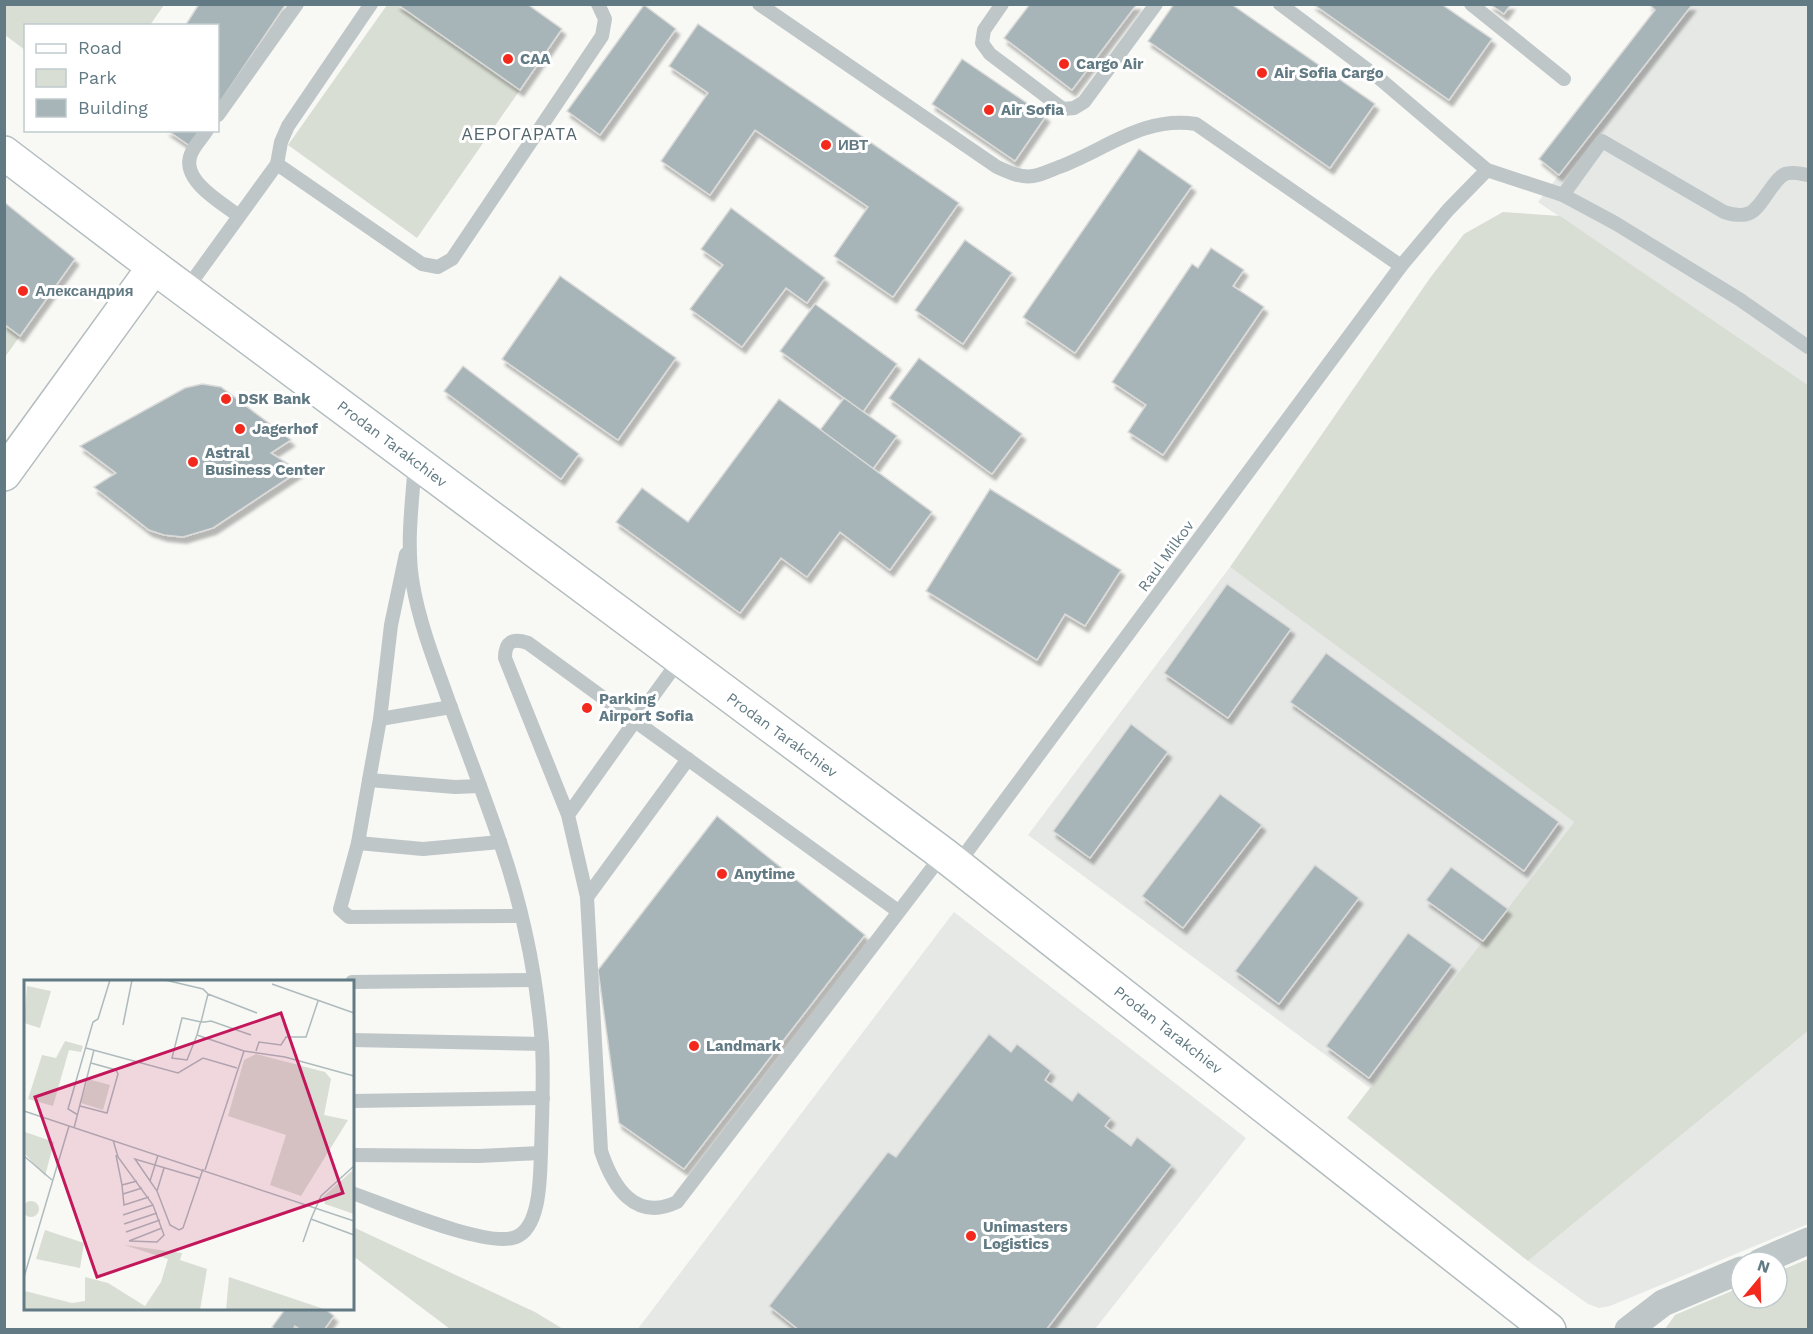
<svg xmlns="http://www.w3.org/2000/svg" width="1813" height="1334" font-family="'Work Sans',sans-serif">
<defs>
<filter id="shadow"><feDropShadow dx="3.5" dy="6" stdDeviation="1.5" flood-color="#0004"/></filter>
</defs>
<rect width="100%" height="100%" fill="#f8f8f5"/>
<g fill="#e6e8e6">
<polygon points="1691,5 1808,5 1808,385 1538,202"/>
<polygon points="1230,567 1574,822 1370,1088 1028,835"/>
<polygon points="954,912 1246,1138 1095,1329 637,1330"/>
<polygon points="1808,1031 1808,1224 1610,1306 1599,1308 1588,1304 1528,1261"/>
</g>
<g fill="#d9ded4">
<polygon points="5,4 164,4 164,5 150,25 26,26 25,50 5,35"/>
<polygon points="387,5 397,5 520,90 417,238 288,145"/>
<polygon points="1503,212 1560,216 1808,385 1808,1031 1528,1261 1347,1118 1574,822 1230,567 1430,278 1464,234"/>
<polygon points="4,324 20,336 5,357 4,356"/>
<polygon points="353,1227 535,1312 563,1329 450,1329 353,1256"/>
<polygon points="1808,1259 1808,1329 1665,1329 1675,1315 1741,1287 1741,1298 1777,1298 1777,1272"/>
</g>
<g fill="#a7b4b8" stroke="#dadad8" stroke-width="1.5" filter="url(#shadow)">
<polygon points="199,4 286,4 218,105 218,26 185,26"/>
<polygon points="397,4 527,4 562,29 520,90"/>
<polygon points="1030,4 1137,4 1072,90 1004,38"/>
<polygon points="1174,4 1231,4 1375,104 1330,168 1148,41"/>
<polygon points="1313,4 1441,4 1492,39 1449,100"/>
<polygon points="1490,4 1511,4 1504,14"/>
<polygon points="1649,4 1692,5 1559,175 1539,159 1655,10"/>
<polygon points="644,5 676,29 600,135 567,111"/>
<polygon points="698,24 959,203 893,297 834,256 868,207 755,130 710,195 661,161 708,93 669,66"/>
<polygon points="962,59 1046,116 1015,161 932,104"/>
<polygon points="167,130 200,130 190,146"/>
<polygon points="1139,149 1192,186 1075,353 1023,317"/>
<polygon points="4,202 75,259 20,336 4,324"/>
<polygon points="731,208 825,278 807,303 786,288 742,347 690,309 723,265 701,249"/>
<polygon points="965,240 1012,273 963,344 915,310"/>
<polygon points="1211,248 1244,270 1233,286 1264,307 1163,455 1128,432 1146,405 1112,382 1192,264 1198,268"/>
<polygon points="560,276 676,358 618,440 502,359"/>
<polygon points="815,304 897,364 863,412 780,351"/>
<polygon points="919,358 1022,434 992,474 889,398"/>
<polygon points="463,366 579,454 561,479 444,391"/>
<polygon points="202,384 221,387 291,440 271,453 299,471 213,528 183,537 164,535 149,530 94,487 116,473 80,446 185,388"/>
<polygon points="844,398 897,436 873,469 820,430"/>
<polygon points="779,399 932,512 890,570 840,532 807,577 781,558 740,613 616,522 642,488 688,522"/>
<polygon points="990,489 1121,570 1085,626 1065,614 1037,660 926,591"/>
<polygon points="1227,584 1291,629 1228,718 1164,673"/>
<polygon points="1326,653 1559,822 1524,871 1290,702"/>
<polygon points="1131,724 1168,752 1090,858 1053,831"/>
<polygon points="1220,794 1262,825 1183,928 1142,896"/>
<polygon points="717,816 865,935 684,1169 619,1123 598,970"/>
<polygon points="1315,865 1359,898 1279,1004 1235,971"/>
<polygon points="1451,867 1508,909 1483,941 1426,900"/>
<polygon points="1408,933 1452,965 1369,1078 1326,1046"/>
<polygon points="989,1034 1011,1052 1017,1044 1051,1071 1045,1080 1072,1101 1078,1092 1111,1118 1105,1126 1131,1146 1137,1137 1172,1165 1046,1330 799,1330 769,1306 888,1152 896,1157"/>
<polygon points="286,1308 324,1308 334,1316 324,1330 301,1330 295,1326 293,1330 276,1330 272,1327"/>
</g>
<g fill="none" stroke-linecap="round" stroke-linejoin="round">
<defs>
<g id="secondary">
<polyline points="4,153 154,267 943,854 1549,1330"/>
<polyline points="4,474 154,267"/>
</g>
</defs>
<use href="#secondary" stroke="#b3bcbf" stroke-width="36"/>
<g stroke="#bec6c8" stroke-width="14">
<path d="M759 4 997 167C1008 172 1021 178 1033 176 1041 175 1051 170 1059 167 1107 149 1143 116 1196 124L1401 266"/>
<polyline points="1002,4 984,30 982,43 990,54 1063,109 1074,108 1084,102 1156,4"/>
<polyline points="1280,4 1380,79 1487,170 1563,195 1615,223 1739,299 1808,347"/>
<polyline points="1471,4 1564,79"/>
<polyline points="218,115 297,4"/>
<path d="M207 130C202 138 194 146 191 154 180 180 222 203 239 216"/>
<polyline points="277,164 422,264 438,267 452,259 602,36 605,19 598,4"/>
<path d="M1563 195 1602 141 1724 212C1753 221 1756 209 1772 187 1775 183 1779 177 1785 174 1792 171 1801 174 1808 175"/>
<polyline points="185,291 277,164 281,142 288,126 371,4"/>
<polyline points="406,554 391,625 380,719 369,780 455,787 480,786"/>
<polyline points="680,659 635,721 898,911"/>
<polyline points="380,719 451,707"/>
<polyline points="369,780 358,843 340,909 349,917 521,916"/>
<path d="M568 815 635 721 528 643C513 638 505 641 505 658L568 815 587 897 601 1151C613 1187 635 1222 677 1202L943 854"/>
<polyline points="358,843 423,849 500,842"/>
<polyline points="957,865 1401,266 1448,210 1487,170"/>
<polyline points="587,897 688,759"/>
<polyline points="352,982 534,980"/>
<polyline points="352,1040 542,1044"/>
<polyline points="352,1101 543,1098"/>
<polyline points="352,1155 479,1156 541,1153"/>
<path d="M352 1193C384 1204 487 1249 516 1237 541 1227 540 1175 541 1152 542 1116 544 1081 542 1045 537 976 522 905 499 839 482 789 462 739 444 688 432 655 419 620 413 585 406 545 412 504 415 463"/>
</g>
<g stroke="#bec6c8" stroke-width="27">
<polyline points="1760,1262 1808,1241"/>
<polyline points="1628,1330 1663,1303 1741,1270"/>
</g>
<use href="#secondary" stroke="#fff" stroke-width="33"/>
</g>
<g fill="#f2291c" stroke="#fff" stroke-width="2">
<circle cx="508" cy="59" r="6"/>
<circle cx="1064" cy="64" r="6"/>
<circle cx="1262" cy="73" r="6"/>
<circle cx="989" cy="110" r="6"/>
<circle cx="826" cy="145" r="6"/>
<circle cx="23" cy="291" r="6"/>
<circle cx="226" cy="399" r="6"/>
<circle cx="240" cy="429" r="6"/>
<circle cx="193" cy="462" r="6"/>
<circle cx="587" cy="708" r="6"/>
<circle cx="722" cy="874" r="6"/>
<circle cx="694" cy="1046" r="6"/>
<circle cx="971" cy="1236" r="6"/>
</g>
<g text-anchor="middle" dominant-baseline="central" stroke-width="6" stroke-linejoin="round" paint-order="stroke">
<g font-size="15" font-weight="bold" fill="#617a83" stroke="#fff" text-anchor="start">
<text x="520" y="59">CAA</text>
<text x="1076" y="64">Cargo Air</text>
<text x="1274" y="73">Air Sofia Cargo</text>
<text x="1001" y="110">Air Sofia</text>
<text x="838" y="145">ИВТ</text>
<text x="35" y="291">Александрия</text>
<text x="238" y="399">DSK Bank</text>
<text x="252" y="429">Jagerhof</text>
<text x="205" y="453">Astral<tspan x="205" dy="17">Business Center</tspan></text>
<text x="599" y="699">Parking<tspan x="599" dy="17">Airport Sofia</tspan></text>
<text x="734" y="874">Anytime</text>
<text x="706" y="1046">Landmark</text>
<text x="983" y="1227">Unimasters<tspan x="983" dy="17">Logistics</tspan></text>
</g>
<g font-size="15" fill="#617a83" stroke="#fff">
<text transform="translate(392 444) rotate(37)">Prodan Tarakchiev</text>
<text transform="translate(1166 556) rotate(-54)">Raul Milkov</text>
<text transform="translate(782 735) rotate(36)">Prodan Tarakchiev</text>
<text transform="translate(1168 1030) rotate(38)">Prodan Tarakchiev</text>
</g>
<g font-size="16" letter-spacing="1.5" fill="#53666d" stroke="#fff">
<text x="520" y="134">АЕРОГАРАТА</text>
</g>
</g>
<g transform="translate(24 980)">
<rect width="330" height="330" fill="#f8f8f5"/>
<path d="M3 6 27 11 16 48 0 43ZM41 61 59 66 57 72 45 70 29 126 4 119 18 75 32 78ZM232 74 301 92 307 99 300 135 324 140 277 216 246 205 262 155 204 136 220 80ZM64 99 86 105 79 130 57 123ZM1 152 30 162 21 196 0 173ZM330 189V234L301 224 299 217ZM-1 229a8 8 0 1 1 16 0a8 8 0 1 1-16 0ZM21 250 60 263 56 288 12 279ZM100 265 158 273 156 280 183 289 176 330H0L1 311 48 323 61 321V297L84 303 121 326 137 302 144 279ZM205 297 303 330H202Z" fill="#d9ded4"/>
<path fill="none" stroke="#aebbbd" stroke-width="1.5" d="M141 0 179 9 184 14 177 42 176 44 173 55 163 80 148 78 158 38H159L177 42H181L187 41 227 55M248 4 330 33M184 14 233 33M99 45 108 0M173 55 220 71 261 77 330 96M62 68 154 93 179 78 213 88M232 71 235 62 257 65 262 57H282L294 21M56 126 83 133 94 94 92 90 67 83M0 131 330 241M54 135 44 129 69 42 74 39 86 0M50 148 70 70M89 160 94 177 129 225 140 255 133 262 105 261M92 175 98 205 113 201M134 175 131 185 175 198M0 176 28 200M330 186 297 216 287 239 330 255M181 190 220 71M126 201 131 185 111 179 133 211 146 245 155 250 159 248 179 189M98 205 100 225 125 217M133 211 140 188M99 214 118 208M99 235 129 225M100 244 133 233M102 252 136 240M105 261 138 248M279 262 287 239M0 297 45 146"/>
<path fill="#c2185b" fill-opacity="0.15" stroke="#c2185b" stroke-width="3" d="M257 33 319 213 73 297 11 117Z"/>
<rect width="330" height="330" fill="none" stroke="#617a83" stroke-width="3"/>
</g>
<rect width="1813" height="1334" fill="none" stroke="#617a83" stroke-width="12"/>
<rect x="24" y="24" width="195" height="108" fill="#ffffff" stroke="#c0cacd" stroke-width="1.5"/>
<rect x="36" y="44" width="30" height="9" fill="#ffffff" stroke="#c0cacd" stroke-width="1.5"/>
<text x="78" y="54" font-size="18" fill="#617a83">Road</text>
<rect x="36" y="69" width="30" height="18" fill="#d9ded4" stroke="#c0cacd" stroke-width="1.5"/>
<text x="78" y="84" font-size="18" fill="#617a83">Park</text>
<rect x="36" y="99" width="30" height="18" fill="#a7b4b8" stroke="#c0cacd" stroke-width="1.5"/>
<text x="78" y="114" font-size="18" fill="#617a83">Building</text>
<g transform="translate(1759 1280) rotate(19)"><circle r="28" fill="#ffffff" stroke="#c0cacd" stroke-width="1.5"/>
<path d="M0-4.5L10 22L0 15L-10 22Z" fill="#f2291c"/>
<text y="-9" font-size="16" font-weight="bold" text-anchor="middle" fill="#617a83">N</text>
</g>
</svg>
